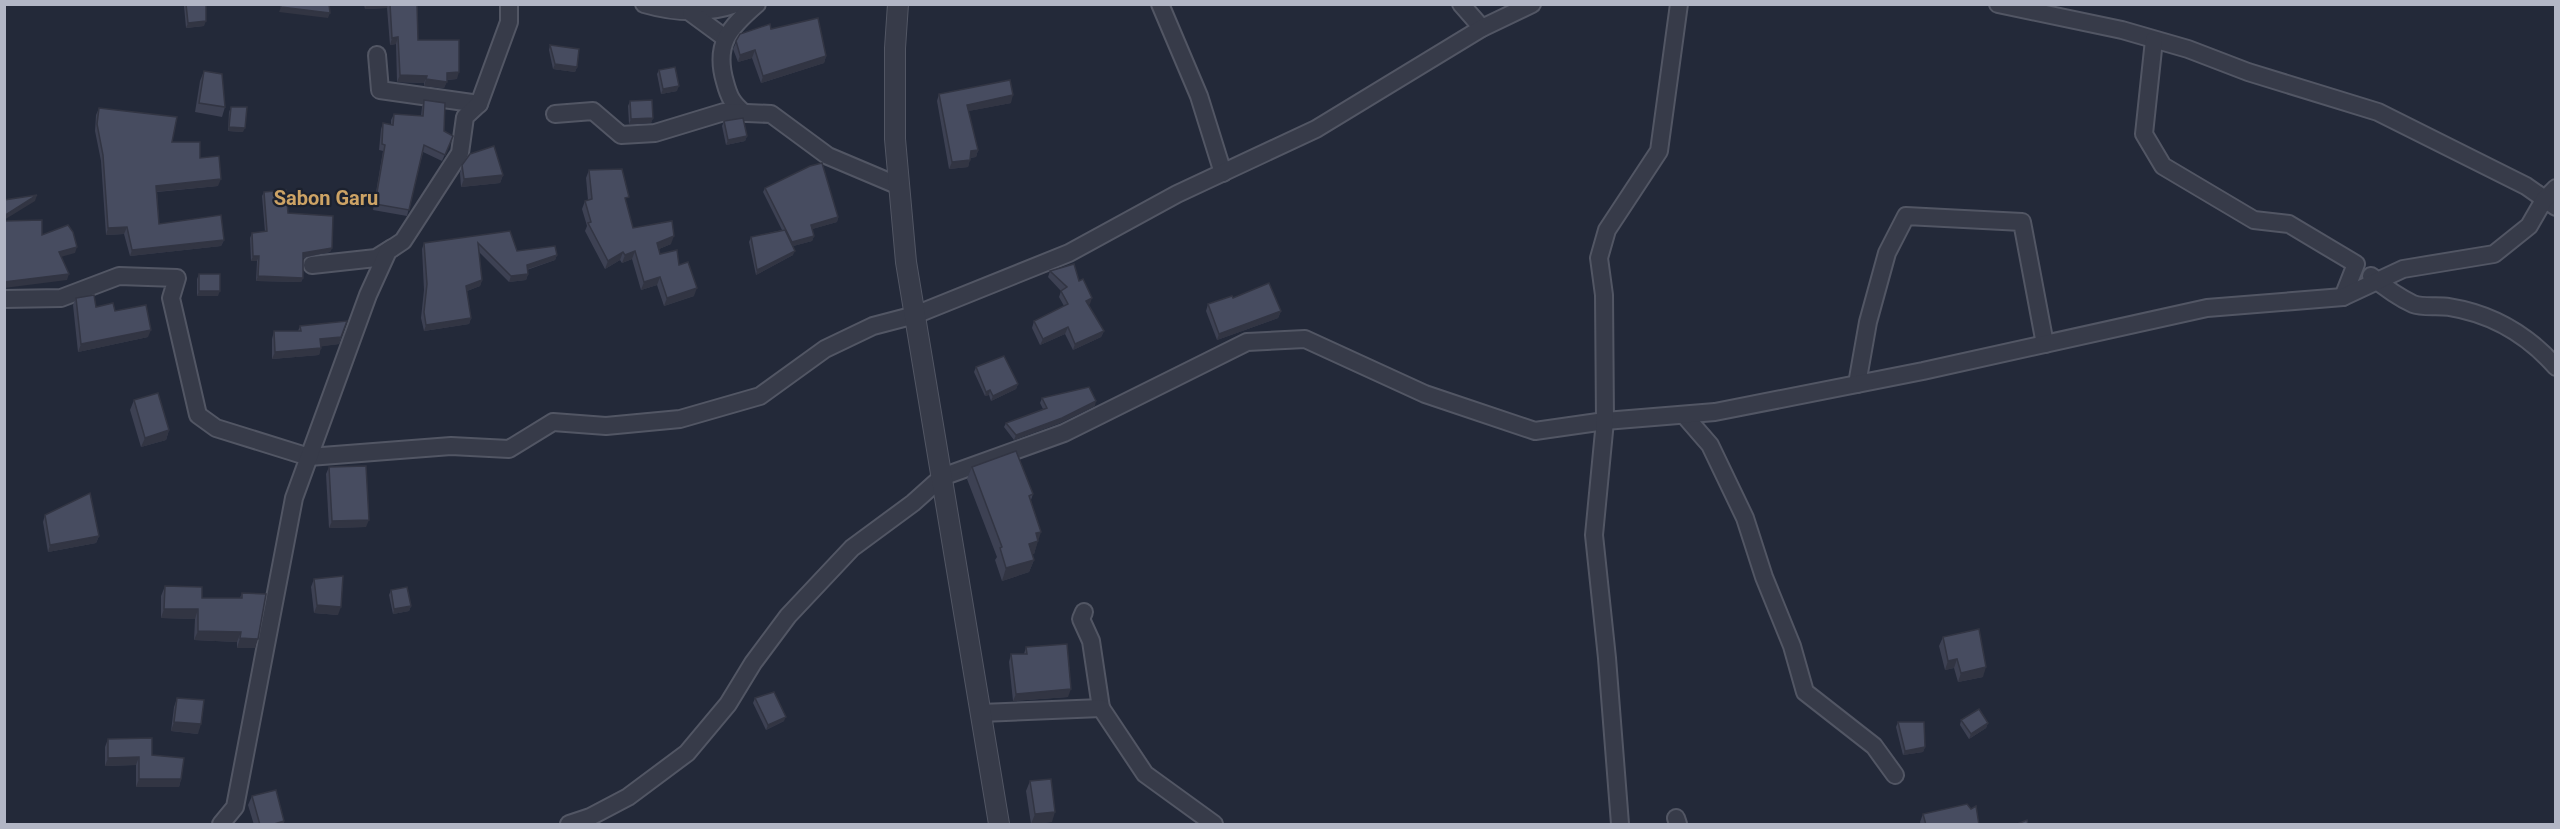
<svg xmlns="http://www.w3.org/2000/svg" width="2560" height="829" font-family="Roboto,sans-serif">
<rect width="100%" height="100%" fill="#232939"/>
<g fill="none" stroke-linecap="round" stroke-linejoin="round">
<defs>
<g id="minor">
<path d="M644 4C675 13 705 15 736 4"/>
<polyline points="1160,4 1199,96 1223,173"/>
<polyline points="1461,4 1482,28"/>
<polyline points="1998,4 2122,30 2188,49 2248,72 2378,112 2526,186 2556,207"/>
<polyline points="691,13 725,38"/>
<polyline points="2154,40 2144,134 2163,166 2254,220 2289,224 2356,264 2343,297"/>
<polyline points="377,55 380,90 479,104"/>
<path d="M744 113C732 103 729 97 725 82 714 44 729 28 757 4"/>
<polyline points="555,114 593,111 621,135 655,133 724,112 771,114 828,156 899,186"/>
<polyline points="312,265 376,258 392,248"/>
<path d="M2371 276C2383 286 2398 297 2413 304 2423 308 2438 305 2449 307 2493 314 2527 334 2556 367"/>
<polyline points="4,299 61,298 119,276 177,278 171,298 198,415 216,428 309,457 451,446 509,449 553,422 606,426 680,419 760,396 825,349 873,326 915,315 1069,253 1177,194 1316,129 1482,28 1532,4"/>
<polyline points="1857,384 1868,322 1887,253 1906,216 2022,222 2045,344"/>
<polyline points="1684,415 1710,445 1745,518 1764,577 1792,646 1805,692 1874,746 1895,775"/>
<polyline points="1084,612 1081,619 1091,641 1101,708"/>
<polyline points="981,713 1101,708 1145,774 1214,824"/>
<polyline points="1676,818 1678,824"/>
<polyline points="221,824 235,807 294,498 368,295 388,251 403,241 460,153 465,117 479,104 509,22 509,4"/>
<polyline points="569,824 590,817 628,797 687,753 728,704 753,663 788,616 852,548 913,503 942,477 1064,433 1247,342 1305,339 1425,394 1535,431 1605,421 1715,412 1923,371 2207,308 2343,297 2403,269 2494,254 2529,226 2544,200 2556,188"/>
<polyline points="1620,824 1607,658 1594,535 1605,421 1604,295 1599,258 1607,230 1659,151 1679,4"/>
</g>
<polyline id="tertiary" points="898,4 895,48 895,139 906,262 999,824"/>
</defs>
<use href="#minor" stroke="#525664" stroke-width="20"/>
<use href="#tertiary" stroke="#525664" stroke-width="22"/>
<use href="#minor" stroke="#373b49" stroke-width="16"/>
<use href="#tertiary" stroke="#373b49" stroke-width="20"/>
</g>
<g fill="#3d4153">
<polygon points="179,4 206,4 204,26 186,28 184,6 179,6"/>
<polygon points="364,4 423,4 417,6 418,40 457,79 447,80 444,88 424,86 424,83 397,82 396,44 390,45 387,8 365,9"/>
<polygon points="771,29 826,56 824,63 761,83 752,58 738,62 733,49 740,34"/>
<polygon points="550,45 577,67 575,72 553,69 549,50"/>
<polygon points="659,70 677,91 661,94 657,74"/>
<polygon points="204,71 225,107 222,117 195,112 200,81"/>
<polygon points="939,94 1011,103 968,111 978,150 976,157 970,158 968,167 949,169 937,101"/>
<polygon points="424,100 444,131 453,136 442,161 423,152 407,216 373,210 383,151 379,150 381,129 383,123 391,125 391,120 394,114 421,116 422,107"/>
<polygon points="630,101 653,118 651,123 629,124 628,106"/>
<polygon points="231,107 243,132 228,131 229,112"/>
<polygon points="99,108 172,142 200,158 218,186 157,192 159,224 224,240 221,246 130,256 124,234 106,235 101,161 95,131 96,115"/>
<polygon points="724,121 747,136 745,141 726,145 722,126"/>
<polygon points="462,165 503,175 500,183 461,187 460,173"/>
<polygon points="589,170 627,204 633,228 671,244 659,249 660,254 679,265 694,296 664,306 657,285 641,290 632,259 622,263 620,260 605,269 585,231 587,226 582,209 585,201 588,200 586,178"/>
<polygon points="765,188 838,217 837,222 812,229 814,236 812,241 793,246 793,255 756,275 749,242 751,237 782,230 763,192"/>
<polygon points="264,192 288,213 332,248 330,252 303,258 303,278 301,282 256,281 257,261 251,261 250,238 252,233 265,232 262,196"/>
<polygon points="510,231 517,251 557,255 555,260 527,270 528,274 526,280 509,282 479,252 482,280 480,286 467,291 471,318 469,324 424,331 421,318 424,290 422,249 424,243"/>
<polygon points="1050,271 1079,281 1090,304 1088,305 1104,331 1101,337 1073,350 1065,334 1040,345 1032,328 1034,321 1064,306 1059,297 1061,291 1048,277"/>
<polygon points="199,274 218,296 197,296 197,279"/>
<polygon points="76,298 96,307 115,311 148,337 78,352 73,305"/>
<polygon points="1233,298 1281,311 1278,318 1217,340 1206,311 1208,304"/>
<polygon points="347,321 339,344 321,346 319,355 272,359 272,339 274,331 298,331 300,326"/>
<polygon points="976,367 1018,384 1016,389 991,401 989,395 985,396 974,372"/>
<polygon points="1042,398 1095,406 1060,423 1014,440 1004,427 1006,423 1043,409 1040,403"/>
<polygon points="134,400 169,430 166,440 141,447 130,410"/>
<polygon points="329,467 366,527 329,528 326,474"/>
<polygon points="972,467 1033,494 1031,500 1038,539 1034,554 1032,554 1034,560 1029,572 1002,581 995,560 997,557 967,479"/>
<polygon points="45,515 99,536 96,543 48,552 43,522"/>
<polygon points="314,579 338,615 314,613 311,587"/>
<polygon points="165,586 202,598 240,598 242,593 255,648 237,648 237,642 194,640 195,619 161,618 161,596"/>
<polygon points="391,590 411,606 409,611 393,614 389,595"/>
<polygon points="1943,637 1983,677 1958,682 1954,668 1945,670 1939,646"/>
<polygon points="1026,647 1068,697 1013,701 1009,662 1011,654 1024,654"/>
<polygon points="177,698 198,734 171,731 174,707"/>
<polygon points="755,698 784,721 766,730 753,703"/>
<polygon points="1961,720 1988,723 1986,728 1969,739 1960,725"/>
<polygon points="1898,722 1925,747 1923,752 1903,755 1896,727"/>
<polygon points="108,739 152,755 181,779 179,787 136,787 136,765 105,766 105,747"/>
<polygon points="1030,781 1052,822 1031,824 1026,791"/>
<polygon points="252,796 284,821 283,825 254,825 248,805"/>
<polygon points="1923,814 1979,825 1921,825 1920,822"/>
</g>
<g fill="#323543">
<polygon points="366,4 388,4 387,8 365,9"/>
<polygon points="281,7 330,13 328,18 279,12"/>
<polygon points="206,21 204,26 186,28 188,23"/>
<polygon points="398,37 396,44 390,45 392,38"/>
<polygon points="755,50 752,58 738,62 740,55"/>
<polygon points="826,56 824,63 761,83 763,76"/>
<polygon points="555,64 577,67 575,72 553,69"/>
<polygon points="459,72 457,79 445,80 447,73"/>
<polygon points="400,75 427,76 424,83 397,82"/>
<polygon points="426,79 447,82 444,88 424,86"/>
<polygon points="679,86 677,91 661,94 663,89"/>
<polygon points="1013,95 1011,103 964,112 967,105"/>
<polygon points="653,118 651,123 629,124 631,119"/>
<polygon points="229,127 245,128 243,132 228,131"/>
<polygon points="747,136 745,141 726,145 728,140"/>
<polygon points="978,150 976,157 968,158 971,151"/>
<polygon points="970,160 968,167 949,169 952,162"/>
<polygon points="503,175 500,183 461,187 464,179"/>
<polygon points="221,179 218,186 153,192 156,186"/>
<polygon points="37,195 35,201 4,220 4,216"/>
<polygon points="838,217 837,222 809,230 811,225"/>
<polygon points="127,227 124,234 106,235 108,228"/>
<polygon points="674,236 671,244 654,251 657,243"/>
<polygon points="814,236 812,241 790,247 792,242"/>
<polygon points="224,240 221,246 130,256 132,250"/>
<polygon points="77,247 75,253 57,258 59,252"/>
<polygon points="332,248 330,252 301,258 303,253"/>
<polygon points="635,251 632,259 622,263 625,255"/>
<polygon points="795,251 793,255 756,275 757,270"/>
<polygon points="623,252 620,260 605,269 608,261"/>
<polygon points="557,255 555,260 525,270 527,265"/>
<polygon points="253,256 259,256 257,261 251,261"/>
<polygon points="69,274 67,280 4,288 4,282"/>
<polygon points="528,274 526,280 509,282 511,276"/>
<polygon points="258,276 303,278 301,282 256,281"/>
<polygon points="660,277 657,285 641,290 644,282"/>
<polygon points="482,280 480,286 464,292 466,286"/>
<polygon points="697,288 694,296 664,306 667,298"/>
<polygon points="199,291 220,291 218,296 197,296"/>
<polygon points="1092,298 1090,304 1083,308 1086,301"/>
<polygon points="1281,311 1278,318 1217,340 1219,334"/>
<polygon points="471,318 469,324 424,331 426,325"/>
<polygon points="1068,327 1065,334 1040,345 1043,339"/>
<polygon points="151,330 148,337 78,352 81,344"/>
<polygon points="1104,331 1101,337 1073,350 1075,344"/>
<polygon points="341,337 339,344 318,347 320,339"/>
<polygon points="321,348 319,355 272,359 275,352"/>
<polygon points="1018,384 1016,389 991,401 993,396"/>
<polygon points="990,390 989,395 985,396 986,392"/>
<polygon points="1096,401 1095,406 1060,423 1014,440 1016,435"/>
<polygon points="169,430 166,440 141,447 145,438"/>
<polygon points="369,520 366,527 329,528 332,521"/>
<polygon points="1041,532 1034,554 1024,557 1029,544 1036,533"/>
<polygon points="99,536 96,543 48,552 50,545"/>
<polygon points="1034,560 1029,572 1002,581 1006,568"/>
<polygon points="317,605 341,607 338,615 314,613"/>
<polygon points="411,606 409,611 393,614 394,609"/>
<polygon points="164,609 198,609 195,619 161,618"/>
<polygon points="198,631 241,632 237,642 194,640"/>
<polygon points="240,638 258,639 255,648 237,648"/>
<polygon points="1957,659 1954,668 1945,670 1948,661"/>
<polygon points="1986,667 1983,677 1958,682 1961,673"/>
<polygon points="1071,689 1068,697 1013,701 1016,694"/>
<polygon points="786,717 784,721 766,730 768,725"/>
<polygon points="174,722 201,724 198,734 171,731"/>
<polygon points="1988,723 1986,728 1969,739 1971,734"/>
<polygon points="1925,747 1923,752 1903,755 1905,751"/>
<polygon points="139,757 136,765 105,766 108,758"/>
<polygon points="139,779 181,779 179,787 136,787"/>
<polygon points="1055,812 1052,822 1031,824 1035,814"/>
<polygon points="284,821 283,825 271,825"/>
</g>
<g fill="#474c60" stroke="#323543" stroke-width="1.5">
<polygon points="186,4 206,4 206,21 188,23"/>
<polygon points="281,4 329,4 330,13 281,7"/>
<polygon points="390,4 417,4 418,40 459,40 459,72 447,73 447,82 426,79 427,76 400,75 398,37 392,38"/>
<polygon points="818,18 826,56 763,76 755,50 740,55 736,41 740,34 770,24 771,29"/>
<polygon points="550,45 579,49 577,67 555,64"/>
<polygon points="675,67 679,86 663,89 659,70"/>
<polygon points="204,71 222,74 225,107 199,103"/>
<polygon points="1010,80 1013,95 967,105 978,150 971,151 970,160 952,162 939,94"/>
<polygon points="424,100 445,103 444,131 453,136 445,155 424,145 409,210 375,204 385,145 382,144 383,123 393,125 394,114 423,116"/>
<polygon points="652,100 653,118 631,119 630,101"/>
<polygon points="231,107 247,107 245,128 229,127"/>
<polygon points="99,108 177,117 172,142 200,142 200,158 219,156 221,179 156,186 159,224 221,215 224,240 132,250 127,227 108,228 103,155 97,124"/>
<polygon points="743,118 747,136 728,140 724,121"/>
<polygon points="494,146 503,175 464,179 462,165 470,154"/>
<polygon points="822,163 838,217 811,225 814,236 792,242 765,188 810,166"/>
<polygon points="622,169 629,197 625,198 633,228 672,221 674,236 657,243 660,254 677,250 679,265 688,262 697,288 667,298 660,277 644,282 635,251 625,255 623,252 608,261 588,223 591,222 585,201 592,199 589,170"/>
<polygon points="286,190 288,213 333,216 332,248 303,253 303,278 258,276 259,256 253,256 252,233 267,231 264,192"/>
<polygon points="37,195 4,216 4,200"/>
<polygon points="42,220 42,235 68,225 73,232 77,247 59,252 69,274 4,282 4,221"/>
<polygon points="785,230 795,251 757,270 751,237"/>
<polygon points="510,231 517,251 555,246 557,255 527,265 528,274 511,276 478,243 482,280 466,286 471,318 426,325 424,312 427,284 424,243"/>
<polygon points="1074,264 1079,281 1083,279 1092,298 1086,301 1104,331 1075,344 1068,327 1043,339 1034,321 1068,304 1061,291 1067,287 1050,271"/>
<rect x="199" y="274" width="21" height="17"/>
<polygon points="1269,283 1281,311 1219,334 1208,304 1232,296 1233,298"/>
<polygon points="94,295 96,307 113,303 115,311 146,305 151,330 81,344 76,298"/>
<polygon points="347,321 341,337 320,339 321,348 275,352 274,331 301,331 300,326"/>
<polygon points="1004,356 1018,384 993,396 990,390 986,392 976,367"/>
<polygon points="1089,387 1096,401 1062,418 1016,435 1006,423 1047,408 1042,398"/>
<polygon points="158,393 169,430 145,438 134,400"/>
<polygon points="1016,451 1033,494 1029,496 1041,532 1036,533 1038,541 1029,544 1034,560 1006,568 1000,548 1002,547 972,467"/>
<polygon points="366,466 369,520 332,521 329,467"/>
<polygon points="90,493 99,536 50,545 45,515"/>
<polygon points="343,576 341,607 317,605 314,579"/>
<polygon points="165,586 202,587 202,598 242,598 242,593 266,594 258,639 240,638 241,632 198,631 198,609 164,609"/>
<polygon points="407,587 411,606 394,609 391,590"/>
<polygon points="1979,629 1986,667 1961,673 1957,659 1948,661 1943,637"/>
<polygon points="1067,644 1071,689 1016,694 1011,654 1027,654 1026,647"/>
<polygon points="774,692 786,717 768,725 755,698"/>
<polygon points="177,698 204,700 201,724 174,722"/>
<polygon points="1979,709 1988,723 1971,734 1961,720"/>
<polygon points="1898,722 1924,722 1925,747 1905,751"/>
<polygon points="152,738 152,755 184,758 181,779 139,779 139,757 108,758 108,739"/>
<polygon points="1051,779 1055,812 1035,814 1030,781"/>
<polygon points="276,790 284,821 271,825 260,825 252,796"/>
<polygon points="1967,804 1971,809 1976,806 1979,825 1926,825 1923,814"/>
<polygon points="2027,820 2028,825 2015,825"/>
</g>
<g text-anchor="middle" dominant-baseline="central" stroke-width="4.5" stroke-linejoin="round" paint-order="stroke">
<g font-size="20" font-weight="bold" fill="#cda365" stroke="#1c212e">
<text x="326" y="198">Sabon Garu</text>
</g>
</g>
<rect width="2560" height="829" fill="none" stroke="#b2b6c5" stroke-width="12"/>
</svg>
